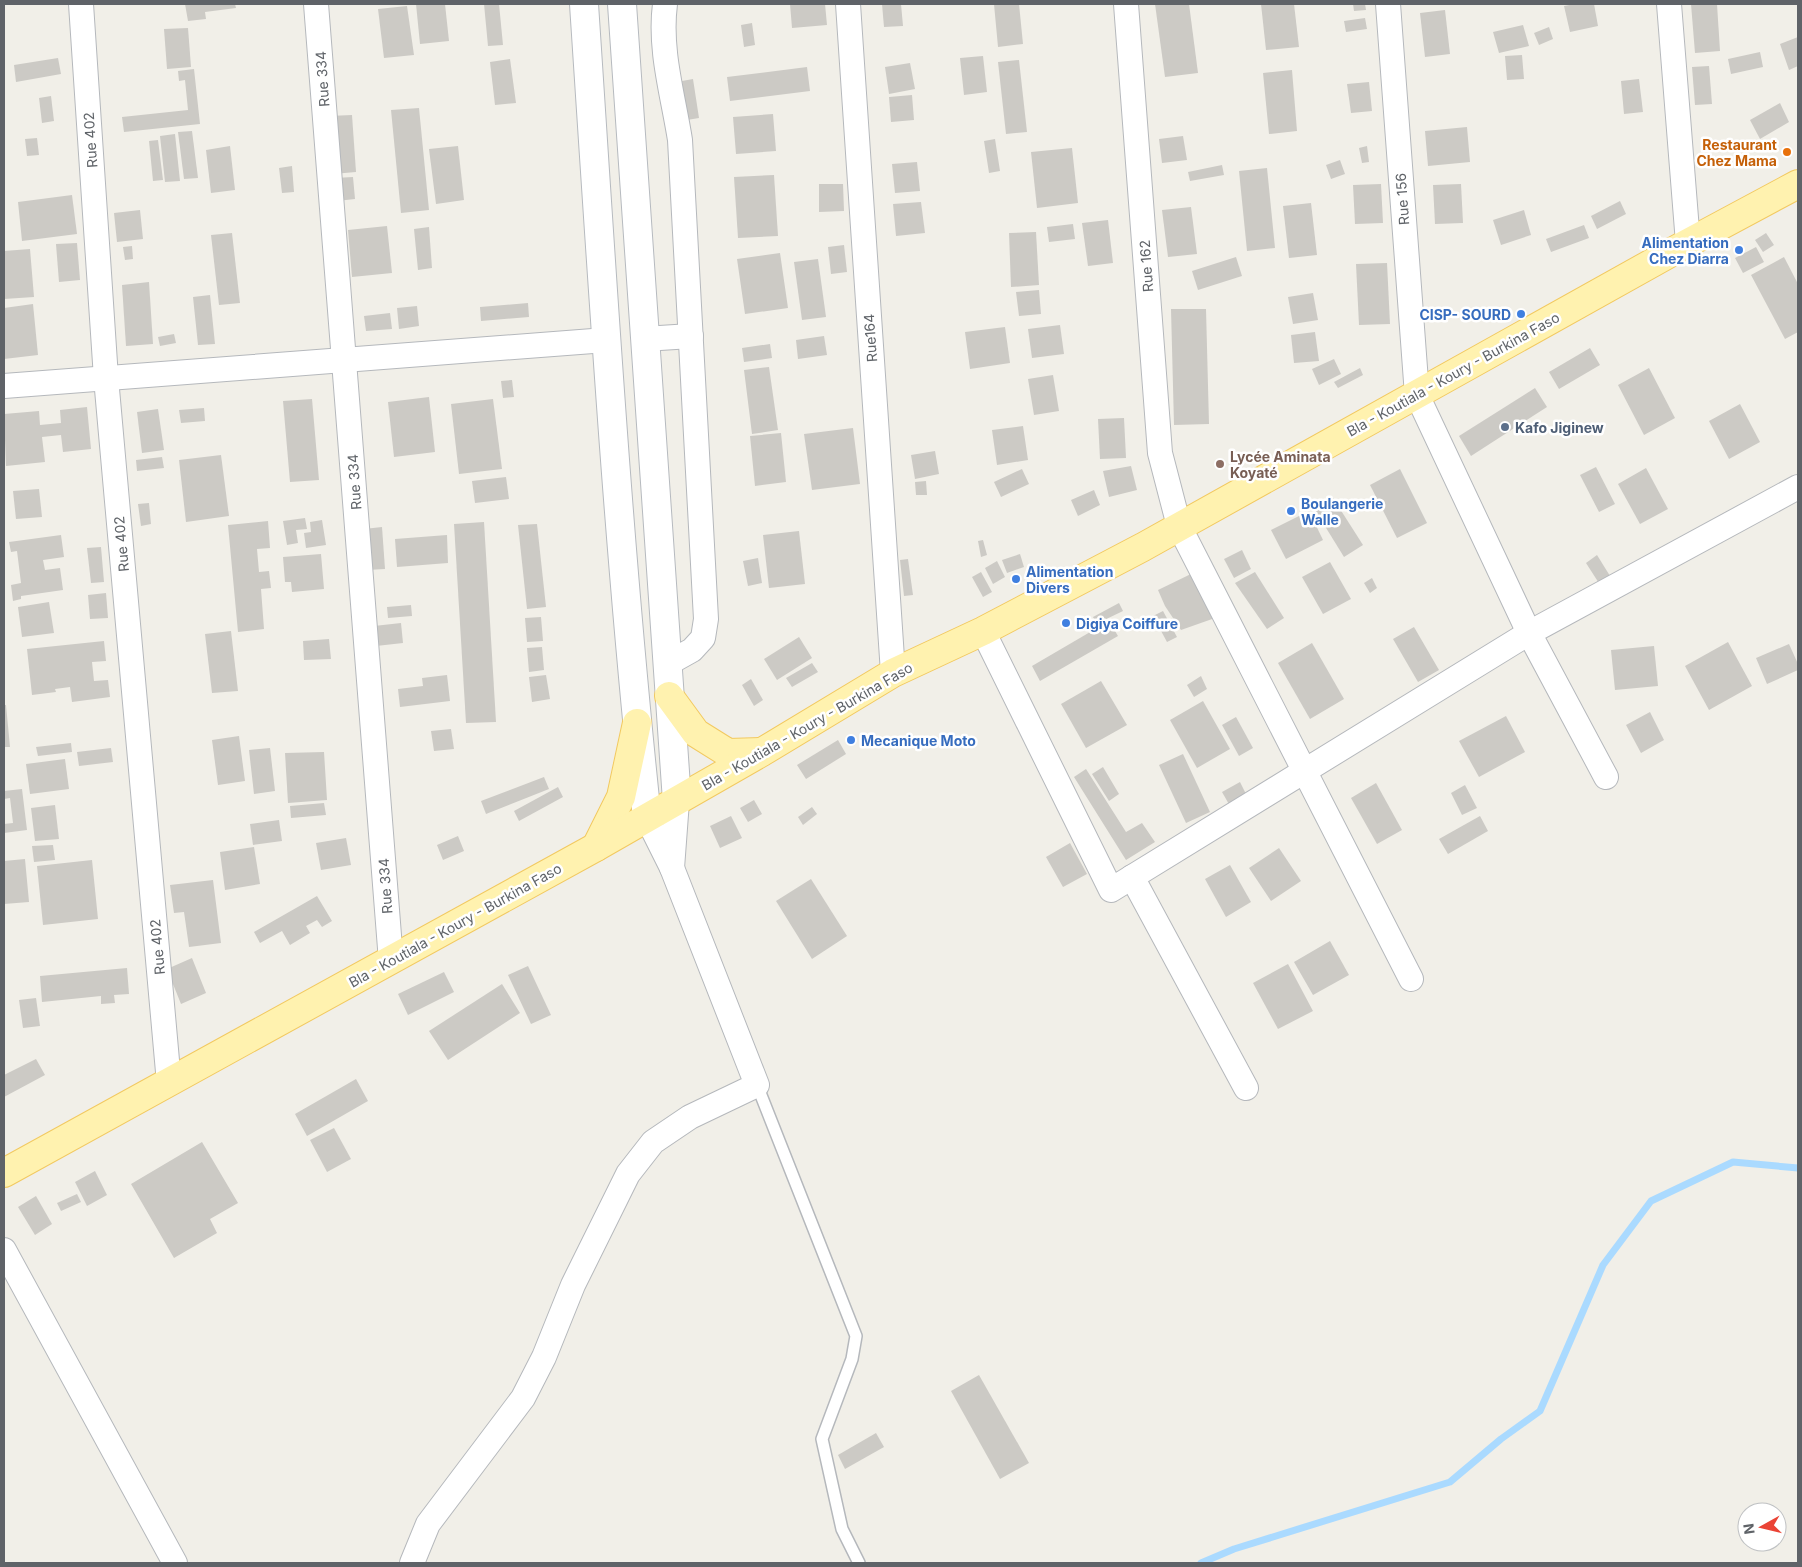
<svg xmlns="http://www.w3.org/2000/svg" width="1802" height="1567" font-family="Inter,sans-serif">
<rect width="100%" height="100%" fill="#f1efe8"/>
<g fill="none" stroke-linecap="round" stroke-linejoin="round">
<polyline stroke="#aadaff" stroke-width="7" points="1201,1563 1234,1549 1450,1482 1501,1439 1540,1411 1603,1265 1651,1201 1733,1162 1798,1168"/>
</g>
<g fill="#cccac5">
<polygon points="185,4 235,4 236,8 205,12 206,19 188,21"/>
<polygon points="416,4 445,4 449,41 420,44"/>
<polygon points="484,4 499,4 503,45 488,46"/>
<polygon points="790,4 825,4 827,25 792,28"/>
<polygon points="882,4 901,4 903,26 884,27"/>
<polygon points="994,4 1019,4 1023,44 998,47"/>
<polygon points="1155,4 1189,4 1198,73 1165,77"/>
<polygon points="1261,4 1294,4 1299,47 1266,50"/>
<polygon points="1353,4 1365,4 1366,10 1354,11"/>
<polygon points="1575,4 1594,4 1598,26 1570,32 1564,6"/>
<polygon points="1691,4 1717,4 1720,51 1695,53"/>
<polygon points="407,6 414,55 384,58 378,9"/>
<polygon points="1445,10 1450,54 1425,57 1420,13"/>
<polygon points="1365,18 1367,29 1346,32 1344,21"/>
<polygon points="752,23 755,45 744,47 741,25"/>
<polygon points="1523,25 1529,46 1499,53 1493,32"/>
<polygon points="1549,27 1553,39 1539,45 1534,33"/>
<polygon points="188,28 191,67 167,69 164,29"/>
<polygon points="1798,37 1798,66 1789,70 1780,44"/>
<polygon points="1760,52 1763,67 1731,74 1728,59"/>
<polygon points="1522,55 1524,79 1507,80 1505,56"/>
<polygon points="983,56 987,92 964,95 960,58"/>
<polygon points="58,58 61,74 16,82 14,65"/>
<polygon points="510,59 516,103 495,105 490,62"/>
<polygon points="1019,60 1027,132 1006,134 998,62"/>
<polygon points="910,63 915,89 889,94 885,67"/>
<polygon points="1709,66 1712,104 1695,105 1692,67"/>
<polygon points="807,67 810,91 730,101 727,77"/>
<polygon points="194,69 200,124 124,132 122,117 188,110 185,80 179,81 178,71"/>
<polygon points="1292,70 1297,131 1269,134 1263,73"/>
<polygon points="693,79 699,118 687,120 682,81"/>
<polygon points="1639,79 1643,112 1624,114 1621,81"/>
<polygon points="1369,82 1372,111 1351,113 1347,84"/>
<polygon points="912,95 914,120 891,122 889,97"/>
<polygon points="51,96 54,121 42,123 39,98"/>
<polygon points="1780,103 1789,122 1760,139 1750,120"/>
<polygon points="419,108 429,210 401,213 391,110"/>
<polygon points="773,114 776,151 736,154 733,117"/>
<polygon points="352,115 356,172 333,174 329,116"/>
<polygon points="1467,127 1470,162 1428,166 1425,131"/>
<polygon points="192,131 198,178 184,179 178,132"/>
<polygon points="175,134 180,181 165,182 160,136"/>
<polygon points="1183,136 1187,160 1162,163 1159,139"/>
<polygon points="37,138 39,155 27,156 25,139"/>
<polygon points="995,139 1000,171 989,173 984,141"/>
<polygon points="158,140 163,180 153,181 149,141"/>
<polygon points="230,146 235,190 211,193 206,150"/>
<polygon points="458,146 464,200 436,204 429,149"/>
<polygon points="1367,146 1369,162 1362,163 1359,148"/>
<polygon points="1072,148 1078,203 1037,208 1031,152"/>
<polygon points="1340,160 1345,174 1331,179 1326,165"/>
<polygon points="917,162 920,191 895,193 892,164"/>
<polygon points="1222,165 1224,175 1190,181 1188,172"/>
<polygon points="292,166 294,192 282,193 279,168"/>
<polygon points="1267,168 1275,248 1247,251 1239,171"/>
<polygon points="774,175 778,236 738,238 734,177"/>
<polygon points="353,177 355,199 337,201 335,178"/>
<polygon points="819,184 843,184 844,211 819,212"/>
<polygon points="1381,184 1383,223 1355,224 1353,185"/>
<polygon points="1461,184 1463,223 1435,224 1433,185"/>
<polygon points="72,195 77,234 22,241 18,202"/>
<polygon points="1620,201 1626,214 1597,229 1591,216"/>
<polygon points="921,202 925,233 896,236 893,204"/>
<polygon points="1311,203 1317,255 1289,258 1283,206"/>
<polygon points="1191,207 1197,254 1168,257 1162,210"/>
<polygon points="140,210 143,239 117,242 114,213"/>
<polygon points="1524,210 1531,235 1501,245 1493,220"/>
<polygon points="1108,220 1113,263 1088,266 1082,223"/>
<polygon points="1073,224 1075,239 1049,242 1047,227"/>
<polygon points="1584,225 1589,238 1551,252 1546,239"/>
<polygon points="387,226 392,273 352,277 348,230"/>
<polygon points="429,227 432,268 418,270 414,229"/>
<polygon points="1036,232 1039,285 1011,287 1009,233"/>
<polygon points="232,233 240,303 219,305 211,235"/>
<polygon points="1766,233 1774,245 1763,252 1755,240"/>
<polygon points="77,243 80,280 59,282 56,244"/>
<polygon points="844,245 847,272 831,274 828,247"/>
<polygon points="132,246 133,259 125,260 123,247"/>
<polygon points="1756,247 1764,262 1743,273 1735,258"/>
<polygon points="30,249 34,297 4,299 4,251"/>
<polygon points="780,253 788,308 745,314 737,259"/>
<polygon points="1236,257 1242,276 1198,290 1192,271"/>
<polygon points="1784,257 1798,284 1798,332 1785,339 1751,275"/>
<polygon points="818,259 826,317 802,320 794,262"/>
<polygon points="1387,263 1390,324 1359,325 1356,264"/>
<polygon points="149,282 153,344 126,346 122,285"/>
<polygon points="1039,290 1041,314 1019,316 1016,292"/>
<polygon points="1313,293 1318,320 1293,324 1288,297"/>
<polygon points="210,295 215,344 198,345 193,297"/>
<polygon points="528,303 529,317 481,321 480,307"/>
<polygon points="33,304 38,355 4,359 4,308"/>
<polygon points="417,306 419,326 399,329 397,308"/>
<polygon points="1171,309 1206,309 1209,424 1174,425"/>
<polygon points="390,313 392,329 366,331 364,316"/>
<polygon points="1060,325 1064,354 1032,358 1028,329"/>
<polygon points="1005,327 1010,363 970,369 965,332"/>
<polygon points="1315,332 1319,361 1294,363 1291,335"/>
<polygon points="174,334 176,343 160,346 158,337"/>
<polygon points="824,336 827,355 798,359 796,340"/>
<polygon points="770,344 772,358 744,362 742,348"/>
<polygon points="1590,348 1600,365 1559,389 1549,372"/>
<polygon points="1334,359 1341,374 1319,385 1312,369"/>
<polygon points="769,367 778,430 752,434 744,370"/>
<polygon points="1360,368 1363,375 1338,388 1334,382"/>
<polygon points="1649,368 1675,418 1644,435 1618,385"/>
<polygon points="1053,375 1059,411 1034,415 1028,379"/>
<polygon points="512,380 514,397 503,398 501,381"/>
<polygon points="1535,388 1547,407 1471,456 1459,436"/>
<polygon points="429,397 435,452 394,457 388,402"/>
<polygon points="312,399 319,480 290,482 283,401"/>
<polygon points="493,399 502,469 459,474 451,404"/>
<polygon points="1740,404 1760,442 1729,459 1709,421"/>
<polygon points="87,407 91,449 63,452 61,435 42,437 45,462 6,466 4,414 39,411 40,425 61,423 60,410"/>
<polygon points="204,408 205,421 181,423 179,410"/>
<polygon points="158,409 164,450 142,453 137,412"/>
<polygon points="1124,418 1126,458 1100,459 1098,419"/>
<polygon points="1023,426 1028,460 997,465 992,430"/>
<polygon points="853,428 860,484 812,490 804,434"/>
<polygon points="781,433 786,482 755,486 750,436"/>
<polygon points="935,451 939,474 915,479 911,455"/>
<polygon points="221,455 229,516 186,522 179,460"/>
<polygon points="162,457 164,468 137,471 136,460"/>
<polygon points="1131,466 1137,490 1109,497 1103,471"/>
<polygon points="1596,467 1615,504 1599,512 1580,475"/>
<polygon points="1646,468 1668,509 1640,524 1618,484"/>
<polygon points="1022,469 1029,484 1001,497 994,482"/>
<polygon points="1400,469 1427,523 1397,538 1370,485"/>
<polygon points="506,477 509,499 475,503 472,481"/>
<polygon points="926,481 927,495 916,495 915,482"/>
<polygon points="39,489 42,517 16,519 13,491"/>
<polygon points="1094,490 1100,505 1078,516 1071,500"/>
<polygon points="1333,498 1363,545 1344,557 1315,510"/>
<polygon points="149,503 151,524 141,526 138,504"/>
<polygon points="1309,511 1323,540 1286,559 1271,530"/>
<polygon points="305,518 307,529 296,530 298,543 287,545 283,521"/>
<polygon points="322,520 326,545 306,548 304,533 311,532 310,522"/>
<polygon points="268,521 270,548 257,549 259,572 269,571 271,588 261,589 264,629 238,632 228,525"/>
<polygon points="484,522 496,722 466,723 454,524"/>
<polygon points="537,524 546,607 527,609 518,525"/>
<polygon points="382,527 385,569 367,570 364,529"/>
<polygon points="799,531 805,584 769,588 763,535"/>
<polygon points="61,535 64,557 43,560 45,570 60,568 63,590 21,596 21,599 13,601 11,585 21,583 17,551 11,552 9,542"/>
<polygon points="447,535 448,563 397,567 395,539"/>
<polygon points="983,540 987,555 981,557 978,541"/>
<polygon points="101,547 104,582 91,583 87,548"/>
<polygon points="1242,550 1251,569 1234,578 1224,559"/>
<polygon points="321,554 324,589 292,592 291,582 285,582 283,557"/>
<polygon points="1020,554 1024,567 1007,573 1002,560"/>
<polygon points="1597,555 1615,584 1604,591 1586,563"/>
<polygon points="758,558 762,583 748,586 743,561"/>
<polygon points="908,559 913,595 904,596 900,560"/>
<polygon points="997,561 1005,577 993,584 985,568"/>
<polygon points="1330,562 1351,599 1323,614 1302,577"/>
<polygon points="981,572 992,592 983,597 972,577"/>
<polygon points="1255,572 1284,618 1267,629 1235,583"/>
<polygon points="1193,573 1215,618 1181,630 1165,606 1158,590"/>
<polygon points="1372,578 1377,588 1370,593 1364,583"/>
<polygon points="106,593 108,618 90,619 88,595"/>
<polygon points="49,602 54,633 22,637 18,607"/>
<polygon points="1119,603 1123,611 1096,624 1093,617"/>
<polygon points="411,605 412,616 388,618 387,607"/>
<polygon points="1163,611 1177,637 1167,642 1153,616"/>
<polygon points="541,617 543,641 527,642 525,618"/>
<polygon points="1109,621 1118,636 1040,681 1032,666"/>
<polygon points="401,623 403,643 376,646 374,626"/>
<polygon points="1414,627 1439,670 1418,682 1393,639"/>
<polygon points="231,631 238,691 212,693 205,634"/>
<polygon points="799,637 812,658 777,680 764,659"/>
<polygon points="329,639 331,659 304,660 303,641"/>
<polygon points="104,641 106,661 92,662 94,681 108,680 110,697 72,702 70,687 55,689 56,692 32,695 27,649"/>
<polygon points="1728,642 1752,686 1709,710 1685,666"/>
<polygon points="1312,643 1344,699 1310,719 1278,663"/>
<polygon points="1789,644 1798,664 1798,670 1767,684 1756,658"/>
<polygon points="1654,646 1658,686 1615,690 1611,650"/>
<polygon points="542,647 544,670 529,672 527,648"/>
<polygon points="812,663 818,672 792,687 786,678"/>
<polygon points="447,675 450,701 400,707 398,689 423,686 422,678"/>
<polygon points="546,675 550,699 532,702 529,677"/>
<polygon points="1201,676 1207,689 1194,697 1187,685"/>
<polygon points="751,679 763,700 754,706 742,685"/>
<polygon points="1101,681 1127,725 1086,748 1061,704"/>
<polygon points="1203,701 1230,749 1197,768 1170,720"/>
<polygon points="4,705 6,705 10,747 4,747"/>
<polygon points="1650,712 1664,740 1641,753 1626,725"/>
<polygon points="1506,716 1525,752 1479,777 1459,741"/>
<polygon points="1236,717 1253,748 1239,756 1222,725"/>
<polygon points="451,729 454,749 434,751 431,731"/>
<polygon points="239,736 245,781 218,785 212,740"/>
<polygon points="838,740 846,754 806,779 797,765"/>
<polygon points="71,743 72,752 38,756 36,747"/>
<polygon points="111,748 113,762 79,766 77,752"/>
<polygon points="270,748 275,791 254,794 249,750"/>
<polygon points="324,752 327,800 288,803 285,753"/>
<polygon points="1183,754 1210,812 1186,823 1159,765"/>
<polygon points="65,759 69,789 30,794 26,764"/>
<polygon points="1103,767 1119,794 1109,801 1092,774"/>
<polygon points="1086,769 1126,832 1142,823 1155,842 1126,860 1074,777"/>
<polygon points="544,777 549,789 486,814 481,801"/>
<polygon points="1240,782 1247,796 1230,806 1222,792"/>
<polygon points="1376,783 1402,830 1377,844 1351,798"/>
<polygon points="1465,785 1477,808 1462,815 1451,793"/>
<polygon points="558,787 563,797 519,821 514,811"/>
<polygon points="22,789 27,830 4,833 4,824 13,823 10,798 4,799 4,791"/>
<polygon points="754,800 762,814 748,822 740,808"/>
<polygon points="324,803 326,815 291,818 290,806"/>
<polygon points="55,805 59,839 35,841 31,808"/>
<polygon points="812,807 817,814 803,825 798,817"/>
<polygon points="731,816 742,838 720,848 710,826"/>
<polygon points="1480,816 1488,831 1448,854 1439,839"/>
<polygon points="279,820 282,841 253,845 250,824"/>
<polygon points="458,836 464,851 443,860 437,845"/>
<polygon points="346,838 351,865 321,870 316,843"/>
<polygon points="1070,843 1087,874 1063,887 1046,857"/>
<polygon points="53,845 55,860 34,862 32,846"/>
<polygon points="254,847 260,884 225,890 220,852"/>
<polygon points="1279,848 1301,881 1271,901 1249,868"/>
<polygon points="25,859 29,902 4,904 4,861"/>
<polygon points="92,860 98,919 43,925 37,866"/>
<polygon points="1230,865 1251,902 1226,917 1205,879"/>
<polygon points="811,879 847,936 812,959 776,901"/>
<polygon points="213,880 221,943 189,947 184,912 174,913 170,885"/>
<polygon points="317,896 332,921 322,927 317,920 306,926 310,933 290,945 282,931 260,943 254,932"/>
<polygon points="1330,941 1349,975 1313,995 1294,962"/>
<polygon points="192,958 206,993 181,1004 167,969"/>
<polygon points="1288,964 1313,1011 1278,1029 1253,983"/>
<polygon points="528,966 551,1015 531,1024 508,975"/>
<polygon points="127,968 129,994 114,995 115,1003 101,1004 101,996 42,1002 40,976"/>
<polygon points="444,972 454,992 408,1015 398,994"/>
<polygon points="502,984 520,1013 448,1060 429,1031"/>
<polygon points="36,998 40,1026 23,1028 19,1000"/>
<polygon points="36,1059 45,1075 4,1097 4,1075"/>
<polygon points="356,1079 368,1101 307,1136 295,1114"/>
<polygon points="334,1128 351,1159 327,1172 310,1140"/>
<polygon points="202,1142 238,1203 210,1219 217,1233 174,1258 131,1184"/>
<polygon points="95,1171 107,1195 87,1206 75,1182"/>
<polygon points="77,1194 81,1202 61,1211 57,1203"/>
<polygon points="36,1196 52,1224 35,1235 18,1207"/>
<polygon points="979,1375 1029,1463 1000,1479 951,1391"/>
<polygon points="876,1433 884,1447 845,1469 838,1455"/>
</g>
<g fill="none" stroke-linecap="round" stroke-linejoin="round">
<defs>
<polyline id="lane" points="757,1085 856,1336 852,1359 822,1439 842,1529 859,1563"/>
<g id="street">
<polyline points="81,4 106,378 169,1083"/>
<polyline points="316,4 391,961"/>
<path d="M665 4C659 50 673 95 680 140L706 619 703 638 692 650 667 664"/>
<polyline points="848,4 893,673"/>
<polyline points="1126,4 1160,453 1179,526 1411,979"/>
<polyline points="1388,4 1417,395 1529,633 1606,777"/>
<polyline points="1669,4 1688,243"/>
<polyline points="644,339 691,336"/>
<polyline points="4,386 606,340"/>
<polyline points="983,631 1111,890 1529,633 1798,487"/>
<polyline points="672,868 677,801"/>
<polyline points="1132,877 1246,1088"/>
<polyline points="4,1250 175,1563"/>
<polyline points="412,1563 428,1524 523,1398 544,1357 573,1285 628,1174 653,1142 690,1117 757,1085 672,868 647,818"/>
</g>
<g id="secondary">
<path d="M584 4C602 275 618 547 647 818"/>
<polyline points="622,4 677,801"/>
</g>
<g id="primary">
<polyline points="669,696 696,733 728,753 761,752"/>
<polyline points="596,847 621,797 637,723"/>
<polyline points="4,1173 596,847 762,752 893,673 983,631 1143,547 1688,243 1798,184"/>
</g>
</defs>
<use href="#lane" stroke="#b5b8bc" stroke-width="14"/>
<use href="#street" stroke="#b5b8bc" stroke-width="26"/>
<use href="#secondary" stroke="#b6babf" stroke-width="30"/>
<use href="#primary" stroke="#f2c960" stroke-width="30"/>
<use href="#lane" stroke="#fff" stroke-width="11"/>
<use href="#street" stroke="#fff" stroke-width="24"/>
<use href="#secondary" stroke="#fff" stroke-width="28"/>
<use href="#primary" stroke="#fff2af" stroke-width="28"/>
</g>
<circle fill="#e8710a" stroke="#fff" stroke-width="2" cx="1787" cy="152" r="5"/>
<g fill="#3f7fe0" stroke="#fff" stroke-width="2">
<circle cx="1739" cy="250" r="5"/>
<circle cx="1521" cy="314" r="5"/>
<circle cx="1291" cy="511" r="5"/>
<circle cx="1016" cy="579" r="5"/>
<circle cx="1066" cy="623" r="5"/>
<circle cx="851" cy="740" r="5"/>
</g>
<circle fill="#5c6f8a" stroke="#fff" stroke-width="2" cx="1505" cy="427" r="5"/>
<circle fill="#8d6e63" stroke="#fff" stroke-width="2" cx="1220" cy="464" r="5"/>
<g text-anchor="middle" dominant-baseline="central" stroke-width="5" stroke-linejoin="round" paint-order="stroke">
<g font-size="14" fill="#5f6368" stroke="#fff">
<text transform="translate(322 79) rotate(-94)">Rue 334</text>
<text transform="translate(90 140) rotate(-94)">Rue 402</text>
<text transform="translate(1402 199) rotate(-94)">Rue 156</text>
<text transform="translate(1146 266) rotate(-94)">Rue 162</text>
<text transform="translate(870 338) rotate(-94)">Rue164</text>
<text transform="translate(1453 374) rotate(-29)">Bla - Koutiala - Koury - Burkina Faso</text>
<text transform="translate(354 482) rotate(-94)">Rue 334</text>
<text transform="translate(121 544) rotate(-95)">Rue 402</text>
<text transform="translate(807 726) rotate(-30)">Bla - Koutiala - Koury - Burkina Faso</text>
<text transform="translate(385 886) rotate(-94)">Rue 334</text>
<text transform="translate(455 925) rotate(-29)">Bla - Koutiala - Koury - Burkina Faso</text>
<text transform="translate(157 947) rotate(-95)">Rue 402</text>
</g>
<g font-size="14" font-weight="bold" fill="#c56008" stroke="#fff" text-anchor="end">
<text x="1777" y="144">Restaurant<tspan x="1777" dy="16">Chez Mama</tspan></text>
</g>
<g font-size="14" font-weight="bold" fill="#366cbe" stroke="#fff" text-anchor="start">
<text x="1729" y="242" text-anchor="end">Alimentation<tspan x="1729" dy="16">Chez Diarra</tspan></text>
<text x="1511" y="314" text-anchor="end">CISP- SOURD</text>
<text x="1301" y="503">Boulangerie<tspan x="1301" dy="16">Walle</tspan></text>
<text x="1026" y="571">Alimentation<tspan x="1026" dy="16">Divers</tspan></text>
<text x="1076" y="623">Digiya Coiffure</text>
<text x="861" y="740">Mecanique Moto</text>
</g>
<g font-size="14" font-weight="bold" fill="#4e5e75" stroke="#fff" text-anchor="start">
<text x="1515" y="427">Kafo Jiginew</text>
</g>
<g font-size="14" font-weight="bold" fill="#785e54" stroke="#fff" text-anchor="start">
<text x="1230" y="456">Lycée Aminata<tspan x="1230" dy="16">Koyaté</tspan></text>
</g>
</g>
<rect width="1802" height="1567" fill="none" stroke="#5f6368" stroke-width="10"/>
<g transform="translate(1762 1527) rotate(262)"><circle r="24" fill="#ffffff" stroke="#bfc1c3"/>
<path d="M0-4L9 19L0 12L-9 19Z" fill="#ea4335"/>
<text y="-8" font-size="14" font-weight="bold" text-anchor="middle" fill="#5f6368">N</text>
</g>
</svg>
